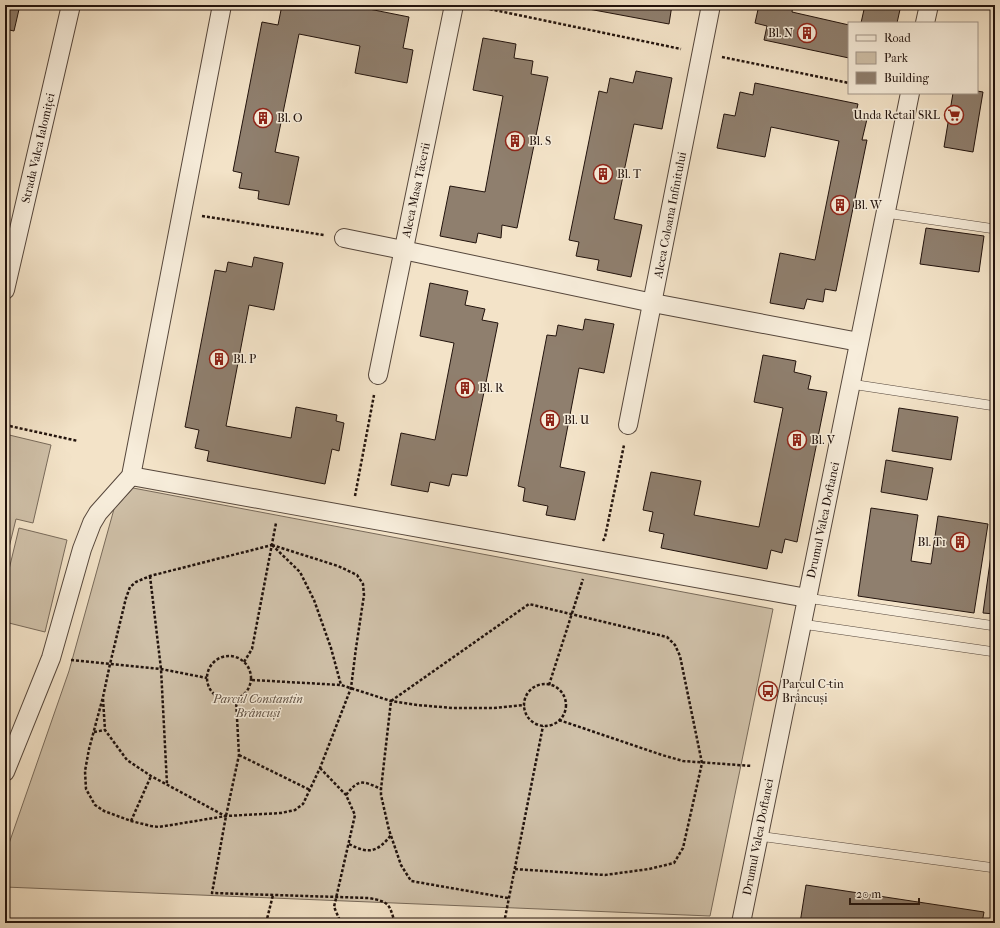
<svg xmlns="http://www.w3.org/2000/svg" width="1000" height="928" font-family="'IM FELL French Canon',serif">
<rect width="100%" height="100%" fill="#f3e3c8"/>
<filter id="stains"><feTurbulence type="fractalNoise" baseFrequency=".005" numOctaves="4"/><feColorMatrix values="0 0 0 0 .2 0 0 0 0 .09 0 0 0 0 .02 0 0 0 .5 -.17"/></filter>
<radialGradient id="worn" r=".72"><stop offset=".6" stop-color="#630" stop-opacity="0"/><stop offset="1" stop-color="#630" stop-opacity=".3"/></radialGradient>
<g fill="#cfc0a8" stroke="#786a5a">
<polygon points="5,434 51,445 33,523 16,519 5,564"/>
<polygon points="133,488 773,609 710,916 5,887 5,855 69,671 114,509"/>
<polygon points="19,528 67,540 45,632 5,622 5,586"/>
</g>
<g fill="#8f7f6e" stroke="#22130d">
<polygon points="5,5 20,5 14,31 5,29"/>
<polygon points="282,5 349,5 409,17 403,48 413,50 407,83 355,73 360,46 299,34 275,152 299,157 289,205 258,199 259,191 239,188 242,173 233,171 262,22 278,25"/>
<polygon points="567,5 672,5 669,24"/>
<polygon points="759,5 793,5 792,12 849,25 849,58 764,40 767,26 755,23"/>
<polygon points="865,5 901,5 897,23 861,23"/>
<polygon points="483,38 516,44 514,58 533,61 531,74 548,77 517,228 502,225 501,238 478,233 476,243 440,236 450,186 485,192 503,96 473,90"/>
<polygon points="636,71 672,78 662,129 634,124 614,219 642,225 631,277 597,270 599,260 576,256 579,242 569,240 599,91 607,93 610,78 633,83"/>
<polygon points="755,83 858,104 855,117 867,119 862,140 867,140 836,291 825,289 823,302 807,299 804,309 770,303 780,253 815,260 839,141 771,127 765,157 717,148 724,114 735,116 740,92 753,95"/>
<polygon points="977,91 983,92 973,152 944,147 953,93 977,93"/>
<polygon points="926,228 984,236 979,272 920,264"/>
<polygon points="254,257 283,263 274,310 249,305 226,426 291,438 296,407 337,415 336,421 344,423 339,451 332,449 325,484 207,461 209,451 195,448 199,430 185,427 215,270 226,272 228,262 252,267"/>
<polygon points="430,283 468,291 465,305 485,309 482,320 498,323 467,476 452,474 449,486 430,482 428,492 391,485 401,433 435,440 454,343 420,336"/>
<polygon points="585,319 614,324 604,373 579,368 560,467 585,472 575,520 546,515 548,506 523,501 525,488 518,486 547,335 556,336 558,325 583,330"/>
<polygon points="763,355 796,361 794,372 811,376 808,389 827,392 797,542 785,539 782,553 771,550 767,569 661,548 664,534 649,531 653,512 643,510 651,472 701,481 694,515 759,527 783,408 754,402"/>
<polygon points="899,408 958,417 951,460 892,451"/>
<polygon points="886,460 933,468 927,500 881,492"/>
<polygon points="871,508 918,515 911,561 931,564 938,516 988,524 974,613 858,596"/>
<polygon points="995,526 995,614 983,613"/>
<polygon points="806,885 984,912 982,923 800,923"/>
</g>
<g fill="none" stroke-linecap="round" stroke-linejoin="round">
<defs>
<g id="service">
<polyline points="886,213 995,229"/>
<polyline points="851,384 995,406"/>
<polyline points="807,598 995,626"/>
<polyline points="802,624 995,652"/>
<polyline points="758,836 995,868"/>
</g>
<g id="minor">
<polyline points="925,23 929,5"/>
<polyline points="344,238 403,250 653,303 859,342"/>
<polyline points="5,290 71,5"/>
<polyline points="378,375 454,5"/>
<polyline points="628,425 711,5"/>
<polyline points="131,476 807,598"/>
<polyline points="5,772 51,658 82,549 92,523 98,513 131,476 222,5"/>
<polyline points="741,923 910,93"/>
</g>
</defs>
<use href="#service" stroke="#56473c" stroke-width="10"/>
<use href="#minor" stroke="#56473c" stroke-width="20"/>
<g stroke="#22130d" stroke-width="2.5" stroke-dasharray="3 2" stroke-linecap="butt">
<polyline points="475,6 681,49"/>
<polyline points="722,57 849,83"/>
<polyline points="202,216 324,235"/>
<polyline points="5,425 78,441"/>
<polyline points="355,496 374,395"/>
<polyline points="603,541 605,537 624,445"/>
<polygon points="272,545 338,566 357,575 363,584 364,595 356,648 351,688 320,768 303,804 295,810 281,813 226,816 159,827 151,826 131,821 104,811 95,805 86,789 85,771 89,749 103,697 110,664 126,598 130,587 136,582 150,576"/>
<polyline points="272,545 300,572 314,600 331,648 341,685"/>
<polyline points="150,576 161,669 167,784"/>
<circle cx="229" cy="678" r="22"/>
<polyline points="71,660 161,669 207,678"/>
<polyline points="244,662 252,649 276,523"/>
<polyline points="252,680 341,685 391,701 417,705 453,708 494,708 525,705"/>
<circle cx="545" cy="705" r="21"/>
<polyline points="549,685 583,579"/>
<polyline points="103,699 105,730 127,760 151,776 225,816"/>
<path d="M236 699 239 755 226 816 212 893 369 898C390 902 389 904 395 923"/>
<polyline points="559,720 662,755 683,761 752,766"/>
<polyline points="94,732 105,730"/>
<polyline points="239,755 310,790"/>
<polyline points="320,768 346,795 355,815 334,907 341,923"/>
<path d="M346 795C359 778 363 781 381 789"/>
<polyline points="131,821 151,776"/>
<path d="M349 844C368 854 377 853 391 835"/>
<polyline points="508,898 411,881 401,865 389,830 381,795 381,789 391,701 529,604 667,637 675,645 680,656 702,763 683,848 674,863 649,869 605,875 514,869"/>
<polyline points="266,923 273,895"/>
<polyline points="504,923 543,726"/>
</g>
<use href="#service" stroke="#f7eddb" stroke-width="9"/>
<use href="#minor" stroke="#f7eddb" stroke-width="18"/>
</g>
<defs>
<symbol id="building-ring" viewBox="-11 -11 22 22"><circle r="9.5" fill="#f7eddb" stroke="#8f2418" stroke-width="1.5"/><path d="M-4-6H4V6H1V3H-1V6H-4ZM-2.5-4.3h1.7v1.8h-1.7ZM.8-4.3h1.7v1.8H.8ZM-2.5-1h1.7V.8h-1.7ZM.8-1h1.7V.8H.8Z" fill="#8f2418"/></symbol>
<symbol id="supermarket-ring" viewBox="-11 -11 22 22"><circle r="9.5" fill="#f7eddb" stroke="#8f2418" stroke-width="1.5"/><path d="M-6-5.5h2.5l.6 2H6L4.5 2H-2.5L-4.4-4H-6ZM-1.5 3.2a1.3 1.3 0 1 0 .1 0ZM3 3.2a1.3 1.3 0 1 0 .1 0Z" fill="#8f2418"/></symbol>
<symbol id="bus-ring" viewBox="-11 -11 22 22"><circle r="9.5" fill="#f7eddb" stroke="#8f2418" stroke-width="1.5"/><path d="M-5-6H5V4H4V6H2V4H-2V6H-4V4H-5ZM-3.5-4V0h7V-4ZM-3.5 1.2v1.5H-2V1.2ZM2 1.2v1.5H3.5V1.2Z" fill="#8f2418"/></symbol>
</defs>
<g fill-rule="evenodd">
<use href="#building-ring" x="796" y="22" width="22" height="22"/>
<use href="#supermarket-ring" x="943" y="104" width="22" height="22"/>
<use href="#building-ring" x="252" y="107" width="22" height="22"/>
<use href="#building-ring" x="504" y="130" width="22" height="22"/>
<use href="#building-ring" x="592" y="163" width="22" height="22"/>
<use href="#building-ring" x="829" y="194" width="22" height="22"/>
<use href="#building-ring" x="208" y="348" width="22" height="22"/>
<use href="#building-ring" x="454" y="377" width="22" height="22"/>
<use href="#building-ring" x="539" y="409" width="22" height="22"/>
<use href="#building-ring" x="786" y="429" width="22" height="22"/>
<use href="#building-ring" x="949" y="531" width="22" height="22"/>
<use href="#bus-ring" x="757" y="680" width="22" height="22"/>
</g>
<g text-anchor="middle" dominant-baseline="central" stroke-width="3" stroke-linejoin="round" paint-order="stroke">
<g font-size="12" fill="#22130d" stroke="#f7eddb" text-anchor="start">
<text x="793" y="33" text-anchor="end">Bl. N</text>
<text x="940" y="115" text-anchor="end">Unda Retail SRL</text>
<text x="277" y="118">Bl. O</text>
<text x="529" y="141">Bl. S</text>
<text x="617" y="174">Bl. T</text>
<text x="854" y="205">Bl. W</text>
<text x="233" y="359">Bl. P</text>
<text x="479" y="388">Bl. R</text>
<text x="564" y="420">Bl. U</text>
<text x="811" y="440">Bl. V</text>
<text x="946" y="542" text-anchor="end">Bl. T1</text>
<text x="782" y="684">Parcul C-tin<tspan x="782" dy="14">Brâncuși</tspan></text>
</g>
<g font-size="12" fill="#22130d" stroke="#f7eddb">
<text transform="translate(38 148) rotate(-77)">Strada Valea Ialomiței</text>
<text transform="translate(416 190) rotate(-78)">Aleea Masa Tăcerii</text>
<text transform="translate(670 215) rotate(-79)">Aleea Coloana Infinitului</text>
<text transform="translate(823 520) rotate(-78)">Drumul Valea Doftanei</text>
<text transform="translate(758 837) rotate(-79)">Drumul Valea Doftanei</text>
</g>
<g font-size="12" font-style="italic" fill="#5f5043" stroke="#f7eddb">
<text x="258" y="699">Parcul Constantin<tspan x="258" dy="14">Brâncuși</tspan></text>
</g>
</g>
<rect width="1000" height="928" fill="none" stroke="#f3e3c8" stroke-width="20"/>
<rect x="6" y="6" width="988" height="916" fill="none" stroke="#22130d" stroke-width="2"/>
<rect x="10" y="10" width="980" height="908" fill="none" stroke="#22130d"/>
<rect x="848" y="22" width="130" height="72" fill="#f7eddb" stroke="#a29689"/>
<rect x="856" y="35" width="20" height="6" fill="#f7eddb" stroke="#a29689"/>
<text x="884" y="42" font-size="12" fill="#22130d">Road</text>
<rect x="856" y="52" width="20" height="12" fill="#cfc0a8" stroke="#a29689"/>
<text x="884" y="62" font-size="12" fill="#22130d">Park</text>
<rect x="856" y="72" width="20" height="12" fill="#8f7f6e" stroke="#a29689"/>
<text x="884" y="82" font-size="12" fill="#22130d">Building</text>
<path d="M850 898v6h69v-6" fill="none" stroke="#22130d" stroke-width="2"/>
<text x="856" y="898" font-size="12" fill="#22130d" stroke="#f7eddb" stroke-width="3" paint-order="stroke">20 m</text>
<rect width="100%" height="100%" filter="url(#stains)"/>
<rect width="100%" height="100%" fill="url(#worn)"/>
</svg>
